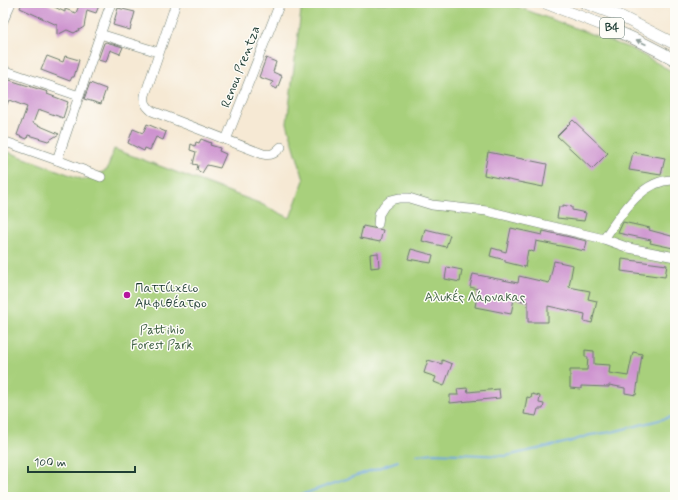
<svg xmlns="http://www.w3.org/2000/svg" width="678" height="500" font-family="Mynerve,sans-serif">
<rect width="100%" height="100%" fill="#fdfcf7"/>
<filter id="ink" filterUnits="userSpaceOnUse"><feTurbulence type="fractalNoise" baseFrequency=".025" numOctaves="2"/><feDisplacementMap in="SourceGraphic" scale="8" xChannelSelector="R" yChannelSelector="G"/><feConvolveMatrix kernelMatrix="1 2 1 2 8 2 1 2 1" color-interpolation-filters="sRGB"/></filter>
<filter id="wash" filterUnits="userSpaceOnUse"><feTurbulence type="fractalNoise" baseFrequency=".012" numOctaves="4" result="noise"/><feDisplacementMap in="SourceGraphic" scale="16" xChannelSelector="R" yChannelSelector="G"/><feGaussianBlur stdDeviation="0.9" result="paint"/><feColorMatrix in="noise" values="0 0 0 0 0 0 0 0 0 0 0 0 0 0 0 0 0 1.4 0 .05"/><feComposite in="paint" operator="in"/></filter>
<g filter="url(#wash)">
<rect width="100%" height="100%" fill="#f6e9d4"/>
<polygon fill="#a8d07b" stroke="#648658" points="302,3 507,3 632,49 675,73 675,497 3,497 3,150 84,180 107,170 114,149 259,203 290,218 304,180 287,123"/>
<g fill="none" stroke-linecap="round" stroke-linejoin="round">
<g stroke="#71a8e0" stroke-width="2">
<polyline points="416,455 434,453 506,456 569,442 590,435 612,432 675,416"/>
<polyline points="295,497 398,461"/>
</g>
</g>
<g id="blocks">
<g fill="#cd93cf">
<polygon points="22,3 46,3 65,12 65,9 76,13 80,3 100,3 96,13 87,10 84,27 74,33 67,30 57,35 57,25 20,8"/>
<polygon points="118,8 135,12 130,30 113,25"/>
<polygon points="106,42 123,47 120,54 110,50 106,62 98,60 104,43"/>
<polygon points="47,56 63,62 65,56 79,60 74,77 72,77 70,81 41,70"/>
<polygon points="266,58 276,62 273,72 282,76 277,89 271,86 273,82 259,77"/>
<polygon points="3,78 48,92 47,94 68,102 63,118 41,110 41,111 38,110 33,123 59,134 48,141 28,135 27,139 17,135 27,107 9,100 3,113"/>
<polygon points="90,83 106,89 101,104 84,99"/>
<polygon points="573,120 608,153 592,169 557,136"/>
<polygon points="147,124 166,132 163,140 156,137 150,150 145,148 144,151 128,143 133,129 143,133"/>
<polygon points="201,139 211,143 210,145 220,148 219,151 226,154 220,168 207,165 202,173 197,170 198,165 193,164 196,152 190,150 191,144 195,146 196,142 199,143"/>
<polygon points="488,152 547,164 543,187 484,175"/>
<polygon points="633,152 665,158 661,175 629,170"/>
<polygon points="563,205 572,207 572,210 586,213 584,221 557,218 559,207 563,207"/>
<polygon points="623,222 650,228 649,230 675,237 673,248 650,243 651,240 618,233"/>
<polygon points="363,226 383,230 380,242 360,238"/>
<polygon points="511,228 542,235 543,231 587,241 585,251 536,241 534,252 528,250 525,267 505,262 505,260 490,256 492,248 506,252"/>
<polygon points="425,229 450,235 446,247 422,241"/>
<polygon points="411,249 433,255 431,263 408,259"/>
<polygon points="378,253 379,267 371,268 370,254"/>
<polygon points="622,259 667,265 665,277 621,271"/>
<polygon points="554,261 573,265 569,287 590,291 588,299 597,301 592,323 584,321 585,314 548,306 548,322 528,322 528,302 514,299 511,314 475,307 478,289 470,287 473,274 518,283 519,276 549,283"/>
<polygon points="447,267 462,270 460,282 445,279"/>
<polygon points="585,350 594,351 594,364 610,365 609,373 628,376 633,352 642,354 636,395 625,393 625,388 609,385 609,387 581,386 581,389 570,388 570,370 587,370 588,357 585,357"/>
<polygon points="428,360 442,364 442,360 452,364 444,386 434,382 436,377 424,373"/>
<polygon points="467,388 468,392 499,389 500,398 450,403 450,395 458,395 457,389"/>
<polygon points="532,394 540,396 539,403 544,404 543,409 538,409 536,416 524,414 527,397 531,398"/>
</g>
</g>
</g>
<g filter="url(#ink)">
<use href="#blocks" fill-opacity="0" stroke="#6a796c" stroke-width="1"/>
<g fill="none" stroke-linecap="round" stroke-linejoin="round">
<defs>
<g id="minor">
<path d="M176 3 145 95C144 103 146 106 152 111L263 154C272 156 275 153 281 147"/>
<polyline points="3,21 11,3"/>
<polyline points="100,34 158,52"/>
<polyline points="3,70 79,96"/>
<polyline points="226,140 280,3"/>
<polyline points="3,141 57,160 111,3"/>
<polyline points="57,160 101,177"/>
<polyline points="378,224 379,214 384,206 391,200 399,198 409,198 432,205 487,211 604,239 629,248 675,257"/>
<path d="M604 239C620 216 642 178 675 180"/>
</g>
<g id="major">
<path d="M545 3C590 20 634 36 675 60"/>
<polyline points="585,3 622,17 675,44"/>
</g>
</defs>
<use href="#minor" stroke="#6a796c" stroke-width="10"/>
<use href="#major" stroke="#6a796c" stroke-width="12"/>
<use href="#minor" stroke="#fff" stroke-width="9"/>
<use href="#major" stroke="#fff" stroke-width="11"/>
</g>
<defs><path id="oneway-solid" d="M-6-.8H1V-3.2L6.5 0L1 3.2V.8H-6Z"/></defs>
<use fill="#8f9e9a" href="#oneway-solid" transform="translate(641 42) rotate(-156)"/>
</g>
<circle fill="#b5179e" stroke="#fdfcf7" stroke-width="1.5" cx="127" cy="295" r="4"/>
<g text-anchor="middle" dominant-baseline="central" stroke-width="3" stroke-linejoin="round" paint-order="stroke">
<rect fill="#fdfcf7" stroke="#62766e" stroke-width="1" x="600" y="18" width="24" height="20" rx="3"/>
<g font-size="12" font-weight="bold" fill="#1f3d34">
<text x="612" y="28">B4</text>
</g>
<g font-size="13" fill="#1f3d34" stroke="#fdfcf7">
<text transform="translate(241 67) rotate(-69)">Renou Prentza</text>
</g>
<g font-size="13" fill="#1f3d34" stroke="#fdfcf7" text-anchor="start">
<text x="135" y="288">Παττίιχειο<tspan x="135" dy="15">Αμφιθέατρο</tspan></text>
</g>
<g font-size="13" fill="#416246" stroke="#fdfcf7">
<text x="475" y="297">Αλυκές Λάρνακας</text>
<text x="162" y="330">Pattihio<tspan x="162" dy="15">Forest Park</tspan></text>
</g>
</g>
<rect width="678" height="500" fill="none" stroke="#fdfcf7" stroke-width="16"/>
<path d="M28 466v6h107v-6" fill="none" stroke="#1f3d34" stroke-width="2"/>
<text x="34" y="466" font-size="12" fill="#1f3d34" stroke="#fdfcf7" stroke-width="3" paint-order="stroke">100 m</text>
</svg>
